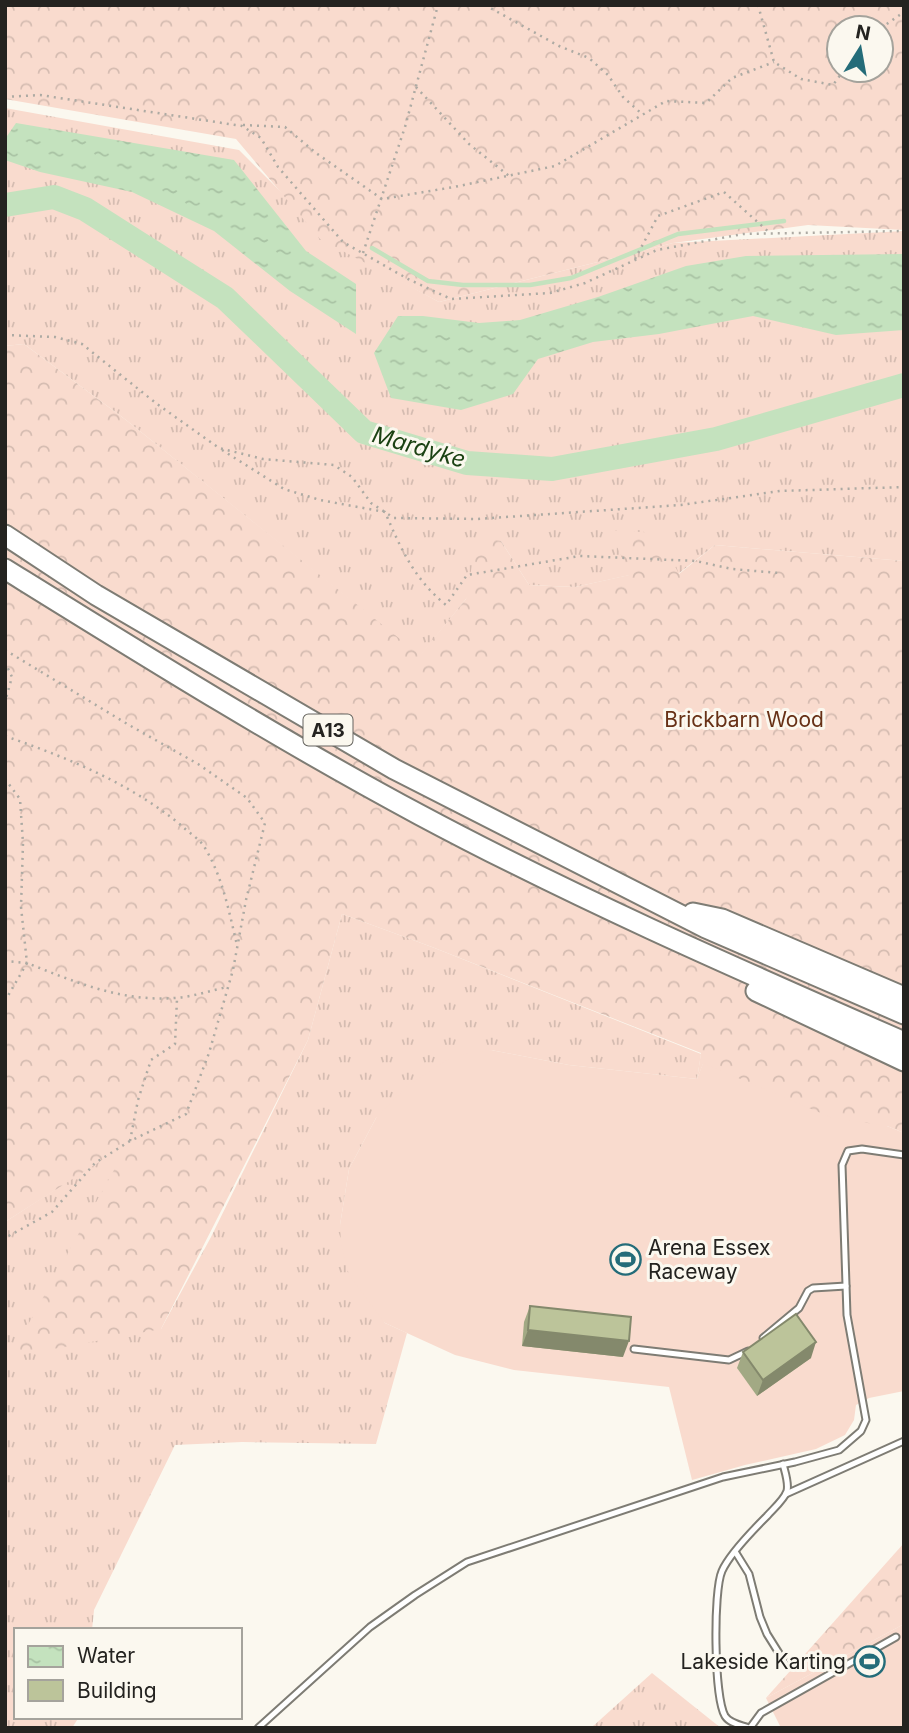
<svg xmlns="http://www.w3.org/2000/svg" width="909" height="1733" font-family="Inter,sans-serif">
<defs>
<pattern id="grass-tufts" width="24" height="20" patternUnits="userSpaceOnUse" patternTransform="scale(1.75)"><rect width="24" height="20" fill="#f9dbce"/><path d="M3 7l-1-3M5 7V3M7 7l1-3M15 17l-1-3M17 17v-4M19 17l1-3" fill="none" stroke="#d5bcb1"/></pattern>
<pattern id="forest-crowns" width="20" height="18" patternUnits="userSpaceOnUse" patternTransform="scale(1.75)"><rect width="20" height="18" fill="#f9dbce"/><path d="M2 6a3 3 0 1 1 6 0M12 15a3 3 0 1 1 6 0" fill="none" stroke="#d5bcb1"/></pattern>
<pattern id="water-ripples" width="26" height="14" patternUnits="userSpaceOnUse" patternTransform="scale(1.75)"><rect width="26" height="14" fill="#c4e2be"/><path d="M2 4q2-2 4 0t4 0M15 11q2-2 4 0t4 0" fill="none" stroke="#a8c2a3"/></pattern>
</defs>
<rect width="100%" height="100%" fill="#fbf8ef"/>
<g fill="url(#grass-tufts)">
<polygon points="5,108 239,150 333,244 439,302 673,243 904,231 904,561 715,545 678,574 611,530 630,575 575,587 529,585 501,541 466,599 420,656 126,420 24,344 5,346"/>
<polygon points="342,914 432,947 701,1054 697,1079 569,1065 491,1050 376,1118 349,1169 340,1225 385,1323 407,1333 376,1444 242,1442 175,1445 94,1610 92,1630 16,1630 16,1717 79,1717 72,1728 5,1728 5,1222 130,1141 161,1329 211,1237 308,1040"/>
<polygon points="652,1673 721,1728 591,1728"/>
</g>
<g fill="url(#forest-crowns)" fill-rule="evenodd">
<path d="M5 5H904V230L808 225 673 243 439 302 320 239 236 139 5 99ZM839 28H881V70H839Z"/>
<polygon points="24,344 126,420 420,655 466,599 477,537 501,541 529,585 575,587 629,575 610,530 658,533 679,574 715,545 904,561 904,1133 887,1126 829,1126 703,1064 697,1079 701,1053 432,947 342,914 308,1040 161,1329 10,1357 129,1143 5,1222 5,346"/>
<polygon points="904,1543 904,1624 766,1698"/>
</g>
<g fill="#f9dbce">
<polygon points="491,1050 569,1065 697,1079 703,1063 830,1117 887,1126 904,1133 904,1391 869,1398 856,1405 854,1420 845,1435 816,1449 745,1465 692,1480 669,1387 514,1370 455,1355 385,1323 349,1275 341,1243 340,1225 349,1169 376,1118 407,1086 453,1056"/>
<polygon points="904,1624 904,1728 781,1728 766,1698"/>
</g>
<g fill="url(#water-ripples)">
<polygon points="16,123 234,160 306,251 356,284 356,334 290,291 214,231 132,192 40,172 5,160 5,139"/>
<polygon points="904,254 904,330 836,335 753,316 659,334 593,342 538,359 513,394 461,410 391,398 374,353 398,316 423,316 479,323 520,320 598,297 686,266 746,256"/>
</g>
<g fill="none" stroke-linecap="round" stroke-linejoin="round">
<polyline stroke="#c4e2be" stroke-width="4.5" points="372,248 428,281 463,285 530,285 571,278 678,234 784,221"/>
<polyline stroke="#c4e2be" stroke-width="24" points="5,205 54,197 85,209 225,298 364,432 467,463 552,469 716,439 904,385"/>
<defs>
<g id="service">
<polyline points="763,1338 799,1308 808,1291 813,1288 846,1286"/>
<polyline points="634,1349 729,1360 748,1351"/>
<polyline points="786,1494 904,1441"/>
<polyline points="736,1553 749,1574 760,1617 767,1634 787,1666"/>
<polyline points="258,1728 370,1627 415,1595 467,1562 723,1477 795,1462 839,1450 861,1431 866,1420 847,1315 842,1165 848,1151 862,1149 904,1155"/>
<path d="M749 1728C742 1725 730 1724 725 1716 714 1697 713 1591 722 1571 729 1555 754 1529 767 1516 773 1509 784 1500 787 1491 789 1483 785 1472 783 1464"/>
<polyline points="750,1728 761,1713 896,1637"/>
</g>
<g id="trunk">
<polyline points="5,535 96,595 394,769 706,928 904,1014"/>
<path d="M5 569C142 654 278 739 420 815 577 899 740 970 904 1042"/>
<polyline points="693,913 722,919 904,997"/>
<polyline points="756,991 904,1061"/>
</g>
</defs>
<use href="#service" stroke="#7e7c74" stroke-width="9"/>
<use href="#trunk" stroke="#7e7c74" stroke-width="23"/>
<g stroke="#adaaa3" stroke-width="2.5" stroke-dasharray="2 5" stroke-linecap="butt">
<polyline points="485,5 559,46 589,58 608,75 623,97 642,114"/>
<polyline points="758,5 774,62 801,79 833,85 844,70"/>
<polyline points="881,28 904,12"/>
<polyline points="416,87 469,144 509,176"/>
<polyline points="5,97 40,95 242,126 261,138 278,167 343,242 408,279 451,299 550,293 585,283 657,250 743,234 904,231"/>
<polyline points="243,125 285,127 316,153 382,199 454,187 555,166 666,101 706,103 732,78 774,62"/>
<polyline points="363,253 405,127 438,5"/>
<polyline points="635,259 658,216 724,192 771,234"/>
<polyline points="5,335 55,337 82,344 157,404 219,448 263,459 334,465 352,477 371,503 394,518 477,519 681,505 780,491 904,487"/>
<path d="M222 450 284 489 320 500 385 512C401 549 414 579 446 605L467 575 580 556 696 561 732 569 779 573"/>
<polyline points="5,650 129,725 198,764 247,798 265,823 246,900 233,970 209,1053 186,1114 130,1141 95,1163 52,1212 5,1238"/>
<polyline points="5,662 12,677 5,702"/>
<path d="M5 736C68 758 130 783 182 826 189 833 200 839 205 848 223 878 229 912 237 945"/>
<polyline points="5,779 20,799 23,843 21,907 27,963 5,961"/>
<path d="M5 1001 27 963C75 982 122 1002 175 998 193 997 211 990 228 987"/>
<polyline points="130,1141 138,1100 151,1060 175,1044 177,999"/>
</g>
<use href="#service" stroke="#fff" stroke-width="5"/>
<use href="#trunk" stroke="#fff" stroke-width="19"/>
</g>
<g fill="#a2a984">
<polygon points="530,1306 623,1357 522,1346 524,1322"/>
<polygon points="743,1352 811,1358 757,1396 737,1368"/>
</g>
<g fill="#84896c">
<polygon points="528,1330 629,1341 623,1357 522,1346"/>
<polygon points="816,1342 811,1358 757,1396 763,1380"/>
</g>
<g fill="#bcc49a" stroke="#84896c" stroke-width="2">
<polygon points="530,1306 631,1317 629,1341 528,1330"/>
<polygon points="796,1314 816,1342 763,1380 743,1352"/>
</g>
<defs>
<symbol id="stadium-ring" viewBox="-11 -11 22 22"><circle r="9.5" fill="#fbf8ef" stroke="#246c79" stroke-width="1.5"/><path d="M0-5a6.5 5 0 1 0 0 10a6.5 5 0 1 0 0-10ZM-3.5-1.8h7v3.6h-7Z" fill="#246c79"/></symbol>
</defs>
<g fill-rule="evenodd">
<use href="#stadium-ring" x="608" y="1242" width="35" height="35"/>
<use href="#stadium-ring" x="852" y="1644" width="35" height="35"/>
</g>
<g text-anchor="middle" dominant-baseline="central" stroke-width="6" stroke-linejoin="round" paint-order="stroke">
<rect fill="#fbf8ef" stroke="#64635e" stroke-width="2" x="303.5" y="714.5" width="49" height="31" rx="5"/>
<g font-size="19" font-weight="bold" fill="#242320">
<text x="328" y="730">A13</text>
</g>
<g font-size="21" fill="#673116" stroke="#fbf8ef">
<text x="744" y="719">Brickbarn Wood</text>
</g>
<g font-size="21" fill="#242320" stroke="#fbf8ef" text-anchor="start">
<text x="648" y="1247">Arena Essex<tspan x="648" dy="24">Raceway</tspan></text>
<text x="846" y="1661" text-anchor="end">Lakeside Karting</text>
</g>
<g font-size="23" font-style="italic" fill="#1b4213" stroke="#fbf8ef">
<text transform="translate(419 447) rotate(16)">Mardyke</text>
</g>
</g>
<rect width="909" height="1733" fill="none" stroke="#242320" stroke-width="14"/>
<rect x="14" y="1628" width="228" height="91" fill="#fbf8ef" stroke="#a5a39c" stroke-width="2"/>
<rect x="28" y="1646" width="35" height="21" fill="url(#water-ripples)" stroke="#a5a39c" stroke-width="2"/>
<text x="77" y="1663" font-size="21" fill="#242320">Water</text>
<rect x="28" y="1680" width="35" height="21" fill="#bcc49a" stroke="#a5a39c" stroke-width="2"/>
<text x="77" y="1698" font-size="21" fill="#242320">Building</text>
<g transform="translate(860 49) rotate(11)"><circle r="33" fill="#fbf8ef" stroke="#a5a39c" stroke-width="2"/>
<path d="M0-5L12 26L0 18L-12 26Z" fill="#246c79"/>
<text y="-10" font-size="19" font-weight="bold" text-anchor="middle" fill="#242320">N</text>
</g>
</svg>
